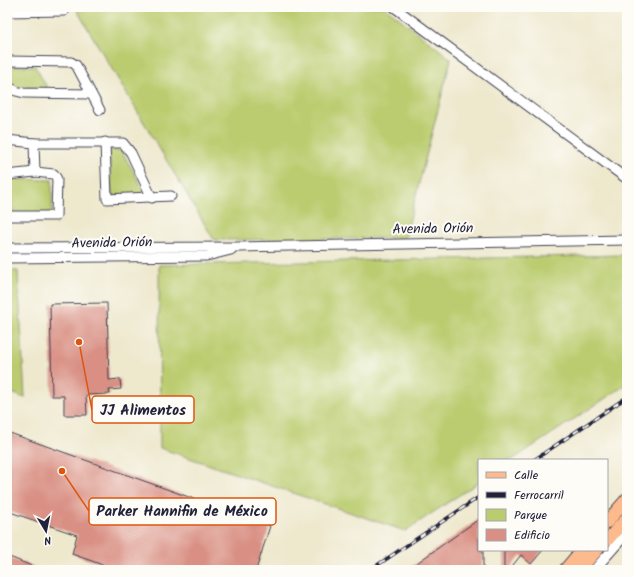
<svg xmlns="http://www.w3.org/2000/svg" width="634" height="577" font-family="Kalam,sans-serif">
<rect width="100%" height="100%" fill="#fdfcf7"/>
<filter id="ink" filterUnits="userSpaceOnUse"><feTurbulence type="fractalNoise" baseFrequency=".025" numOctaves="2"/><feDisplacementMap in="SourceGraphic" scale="8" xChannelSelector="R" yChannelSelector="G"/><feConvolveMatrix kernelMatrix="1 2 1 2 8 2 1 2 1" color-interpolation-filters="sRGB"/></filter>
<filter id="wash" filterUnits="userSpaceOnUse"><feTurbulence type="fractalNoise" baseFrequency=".012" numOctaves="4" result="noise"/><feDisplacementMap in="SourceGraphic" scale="16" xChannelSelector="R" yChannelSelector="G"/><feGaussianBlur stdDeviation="0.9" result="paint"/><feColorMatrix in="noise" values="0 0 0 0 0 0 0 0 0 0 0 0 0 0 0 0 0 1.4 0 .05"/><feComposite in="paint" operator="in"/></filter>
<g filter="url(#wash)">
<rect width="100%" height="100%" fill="#eee8cd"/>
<g fill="#bbcc6f" stroke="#6e7755">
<polygon points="75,7 385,7 451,59 405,238 214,240"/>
<path d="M7 66H35L48 89C34 88 18 90 7 80Z"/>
<polygon points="109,150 121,150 146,194 112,196"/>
<polygon points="11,179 52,180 52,214 12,215"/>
<polygon points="627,255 627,384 512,460 479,460 479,482 405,531 160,448 159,265"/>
<polygon points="7,271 18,271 25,398 7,391"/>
</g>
<g id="blocks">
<g fill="#d98f83">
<polygon points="107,303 109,380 120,379 121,389 109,390 110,394 86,395 87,415 64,415 64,396 52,396 50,304"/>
<polygon points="7,432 270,526 256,570 117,570 72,554 77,535 7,511"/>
<polygon points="479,519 479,550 483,550 483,570 407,570"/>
<polygon points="504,550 543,550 531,564 521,555 509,570 504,570"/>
<polygon points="7,556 42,570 7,570"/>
</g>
</g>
</g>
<g filter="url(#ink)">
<use href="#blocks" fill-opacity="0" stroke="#414051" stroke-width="1"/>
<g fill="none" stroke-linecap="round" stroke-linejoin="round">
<defs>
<g id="minor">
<polyline points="394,7 627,179"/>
<polyline points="7,12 64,11"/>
<polyline points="7,61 71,62 76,65 100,110"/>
<polyline points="7,86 16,91 24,93 91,94"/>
<polyline points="7,140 34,143 123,143 131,153 152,198"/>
<polyline points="105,142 107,199 171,196"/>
<polyline points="34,143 35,172"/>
<polyline points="7,175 35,172 54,174 57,179 56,216 9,216 7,214"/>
<polyline points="7,248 240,247 627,240"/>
<polyline points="7,258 207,256 231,250"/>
<polyline points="594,570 627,533"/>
</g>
<g id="major">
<polyline points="607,522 627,499"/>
<polyline points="607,540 627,518"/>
<polyline points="565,570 582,550"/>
<polyline points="579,570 597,550"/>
</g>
</defs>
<use href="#minor" stroke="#414051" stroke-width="11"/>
<use href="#major" stroke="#414051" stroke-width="14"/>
<use href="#minor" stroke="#fff" stroke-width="9"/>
<use href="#major" stroke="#fcba8d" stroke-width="12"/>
<defs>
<g id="rail">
<polyline points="534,460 627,397"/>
<polyline points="370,570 479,497"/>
</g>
</defs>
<use href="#rail" stroke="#22223b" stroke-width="3.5"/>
<use href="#rail" stroke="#fdfcf7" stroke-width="2" stroke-dasharray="6" stroke-linecap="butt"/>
</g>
</g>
<g text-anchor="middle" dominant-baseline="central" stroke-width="4" stroke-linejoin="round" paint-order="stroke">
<g font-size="14" fill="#22223b" stroke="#fdfcf7">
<text transform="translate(433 229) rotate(-1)">Avenida Orión</text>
<text transform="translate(112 243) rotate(-1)">Avenida Orión</text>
</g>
</g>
<path fill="none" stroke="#de560e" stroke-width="1.5" d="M79 342L92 410M62 471L89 511"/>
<g fill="#de560e" stroke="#fdfcf7" stroke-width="1.5">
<circle cx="79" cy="342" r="4"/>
<circle cx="62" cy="471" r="4"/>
</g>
<g fill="#fdfcf7" stroke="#de560e" stroke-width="1.5">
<rect x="92" y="396" width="102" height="27" rx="4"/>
<rect x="89" y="498" width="187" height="27" rx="4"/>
</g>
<g font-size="15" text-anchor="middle" font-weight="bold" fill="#22223b">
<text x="143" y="415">JJ Alimentos</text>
<text x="182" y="516">Parker Hannifin de México</text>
</g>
<rect width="634" height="577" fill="none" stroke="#fdfcf7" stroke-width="24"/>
<rect x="478" y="459" width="130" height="92" fill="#fdfcf7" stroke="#a5a5ac"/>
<rect x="486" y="472" width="20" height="6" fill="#fcba8d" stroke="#a5a5ac"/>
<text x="514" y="479" font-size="12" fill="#22223b">Calle</text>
<rect x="486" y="492" width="20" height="6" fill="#22223b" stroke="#a5a5ac"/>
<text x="514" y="499" font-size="12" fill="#22223b">Ferrocarril</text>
<rect x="486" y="509" width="20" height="12" fill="#bbcc6f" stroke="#a5a5ac"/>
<text x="514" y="519" font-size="12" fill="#22223b">Parque</text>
<rect x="486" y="529" width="20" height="12" fill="#d98f83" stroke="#a5a5ac"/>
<text x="514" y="539" font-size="12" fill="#22223b">Edificio</text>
<g transform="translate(46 531) rotate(170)" stroke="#fdfcf7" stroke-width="3" paint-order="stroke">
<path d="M0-3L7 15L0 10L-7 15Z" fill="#22223b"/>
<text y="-6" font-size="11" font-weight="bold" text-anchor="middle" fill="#22223b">N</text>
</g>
</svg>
